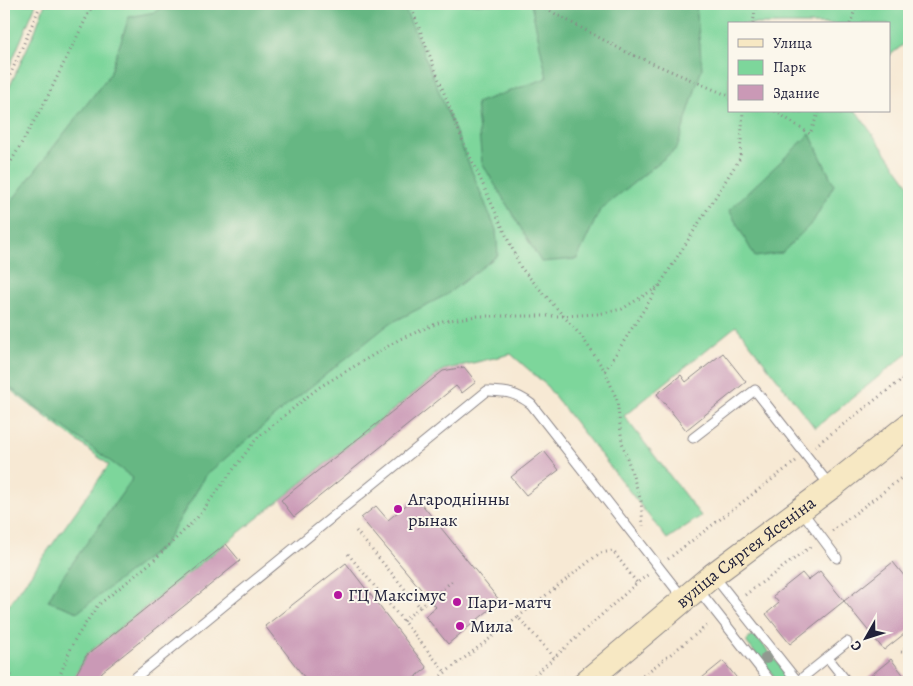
<svg xmlns="http://www.w3.org/2000/svg" width="913" height="686" font-family="Alegreya,serif">
<rect width="100%" height="100%" fill="#fbf7ec"/>
<filter id="ink" filterUnits="userSpaceOnUse"><feTurbulence type="fractalNoise" baseFrequency=".02" numOctaves="2"/><feDisplacementMap in="SourceGraphic" scale="10" xChannelSelector="R" yChannelSelector="G"/><feConvolveMatrix kernelMatrix="1 2 1 2 8 2 1 2 1" color-interpolation-filters="sRGB"/></filter>
<filter id="wash" filterUnits="userSpaceOnUse"><feTurbulence type="fractalNoise" baseFrequency=".0096" numOctaves="4" result="noise"/><feDisplacementMap in="SourceGraphic" scale="20" xChannelSelector="R" yChannelSelector="G"/><feGaussianBlur stdDeviation="1.12" result="paint"/><feColorMatrix in="noise" values="0 0 0 0 0 0 0 0 0 0 0 0 0 0 0 0 0 1.4 0 .05"/><feComposite in="paint" operator="in"/></filter>
<g filter="url(#wash)">
<rect width="100%" height="100%" fill="#f7e9d4"/>
<g fill="#7dd69b" stroke="#507c6b">
<polygon points="11,4 36,4 4,80 4,23"/>
<polygon points="45,4 909,4 909,40 889,56 889,24 729,24 729,111 856,111 909,185 909,352 815,428 736,326 624,416 701,516 667,539 545,384 511,354 443,370 87,654 72,682 4,682 4,612 109,465 4,385 4,99 35,31"/>
<polygon points="752,636 756,636 786,673 786,677 781,681 777,680 747,643 747,640"/>
</g>
<g fill="#66b783" stroke="#446c5f">
<polygon points="166,4 403,4 496,230 498,255 446,295 389,324 289,404 207,474 164,545 78,612 48,601 56,586 133,478 4,383 4,211 110,74 129,17 155,12"/>
<polygon points="531,4 696,4 702,68 677,148 600,210 577,259 541,262 482,163 476,103 547,78"/>
<polygon points="810,134 834,185 813,222 782,253 755,257 729,210"/>
</g>
<g id="blocks">
<g fill="#ca99b6">
<polygon points="723,353 746,382 686,430 657,394 681,375 686,382"/>
<polygon points="464,367 476,382 462,393 456,386 294,517 281,500 443,371"/>
<polygon points="544,451 559,470 526,495 511,477"/>
<polygon points="416,497 500,601 448,644 425,616 436,607 361,518 376,506 388,520"/>
<polygon points="226,544 240,561 102,672 96,682 72,682 86,656"/>
<polygon points="893,562 909,582 909,630 884,650 844,601"/>
<polygon points="346,563 427,668 409,682 308,682 265,626"/>
<polygon points="820,571 844,601 790,644 766,614 779,603 773,596 802,573 808,580"/>
<polygon points="891,659 909,682 863,682"/>
<polygon points="723,661 740,682 697,682"/>
</g>
</g>
</g>
<g filter="url(#ink)">
<use href="#blocks" fill-opacity="0" stroke="#8c8688" stroke-width="1"/>
<g fill="none" stroke-linecap="round" stroke-linejoin="round">
<defs>
<g id="lane">
<polyline points="693,438 755,390 831,487"/>
<polyline points="801,510 837,558"/>
<polyline points="714,576 798,682"/>
<polyline points="697,588 771,682"/>
<polyline points="828,658 847,682"/>
<path d="M130 682 487 391C507 392 515 392 531 404L683 598"/>
<polyline points="797,682 847,642"/>
</g>
<g id="secondary">
<path id="s1" d="M586 682 713 575 831 487 909 425"/>
</g>
</defs>
<use href="#lane" stroke="#8c8688" stroke-width="11"/>
<use href="#secondary" stroke="#8c8688" stroke-width="26"/>
<g stroke="#8c8688" stroke-width="3" stroke-dasharray="1 4" stroke-linecap="butt">
<polyline points="410,4 459,132 521,268 582,337 605,371 617,400 622,442 641,501 643,526"/>
<polyline points="537,4 624,51 729,96"/>
<polyline points="844,4 855,9"/>
<polyline points="753,24 756,4"/>
<polyline points="850,24 857,4"/>
<polyline points="4,89 41,4"/>
<polyline points="775,111 810,134 819,111"/>
<polyline points="4,174 45,102 93,4"/>
<polyline points="605,371 740,158 743,111"/>
<polyline points="902,379 907,386 909,384"/>
<polyline points="815,446 909,374"/>
<polyline points="906,475 909,533"/>
<polyline points="356,531 420,607 403,621"/>
<polyline points="832,531 909,472"/>
<polyline points="348,554 446,673"/>
<polyline points="668,559 796,461"/>
<polyline points="745,595 813,545"/>
<polyline points="420,607 455,579"/>
<polyline points="518,617 600,553 613,551 637,583"/>
<polyline points="909,646 901,652 909,653"/>
<polyline points="4,651 13,682"/>
<polyline points="57,682 74,641 97,606 153,561 197,518 257,438 318,388 400,339 443,321 478,316 562,316 598,314 622,309 661,285"/>
<polyline points="433,682 518,617 554,657"/>
<polyline points="527,682 637,583 649,574"/>
<polyline points="635,682 709,624"/>
</g>
<use href="#lane" stroke="#fff" stroke-width="9"/>
<use href="#secondary" stroke="#f7e8c3" stroke-width="24"/>
</g>
<circle fill="#919990" cx="766" cy="658" r="6"/>
</g>
<g fill="#b5179e" stroke="#fbf7ec" stroke-width="2">
<circle cx="398" cy="509" r="5"/>
<circle cx="338" cy="595" r="5"/>
<circle cx="457" cy="602" r="5"/>
<circle cx="460" cy="626" r="5"/>
</g>
<g text-anchor="middle" dominant-baseline="central" stroke-width="4" stroke-linejoin="round" paint-order="stroke">
<g font-size="18" fill="#22223b" stroke="#fbf7ec" text-anchor="start">
<text x="408" y="499">Агароднінны<tspan x="408" dy="21">рынак</tspan></text>
<text x="348" y="595">ГЦ Максімус</text>
<text x="467" y="602">Пари-матч</text>
<text x="470" y="626">Мила</text>
</g>
<g font-size="18" fill="#22223b" stroke="#fbf7ec">
<text stroke="none"><textPath href="#s1" startOffset="206">вуліца Сяргея Ясеніна</textPath></text>
</g>
</g>
<rect width="913" height="686" fill="none" stroke="#fbf7ec" stroke-width="20"/>
<rect x="728" y="22" width="162" height="90" fill="#fbf7ec" stroke="#a4a2a5"/>
<rect x="738" y="39" width="25" height="8" fill="#f7e8c3" stroke="#a4a2a5"/>
<text x="773" y="48" font-size="15" fill="#22223b">Улица</text>
<rect x="738" y="60" width="25" height="15" fill="#7dd69b" stroke="#a4a2a5"/>
<text x="773" y="72" font-size="15" fill="#22223b">Парк</text>
<rect x="738" y="85" width="25" height="15" fill="#ca99b6" stroke="#a4a2a5"/>
<text x="773" y="98" font-size="15" fill="#22223b">Здание</text>
<g transform="translate(866 638) rotate(231)" stroke="#fbf7ec" stroke-width="4" paint-order="stroke">
<path d="M0-4L9 19L0 12L-9 19Z" fill="#22223b"/>
<text y="-8" font-size="14" font-weight="bold" text-anchor="middle" fill="#22223b">С</text>
</g>
</svg>
